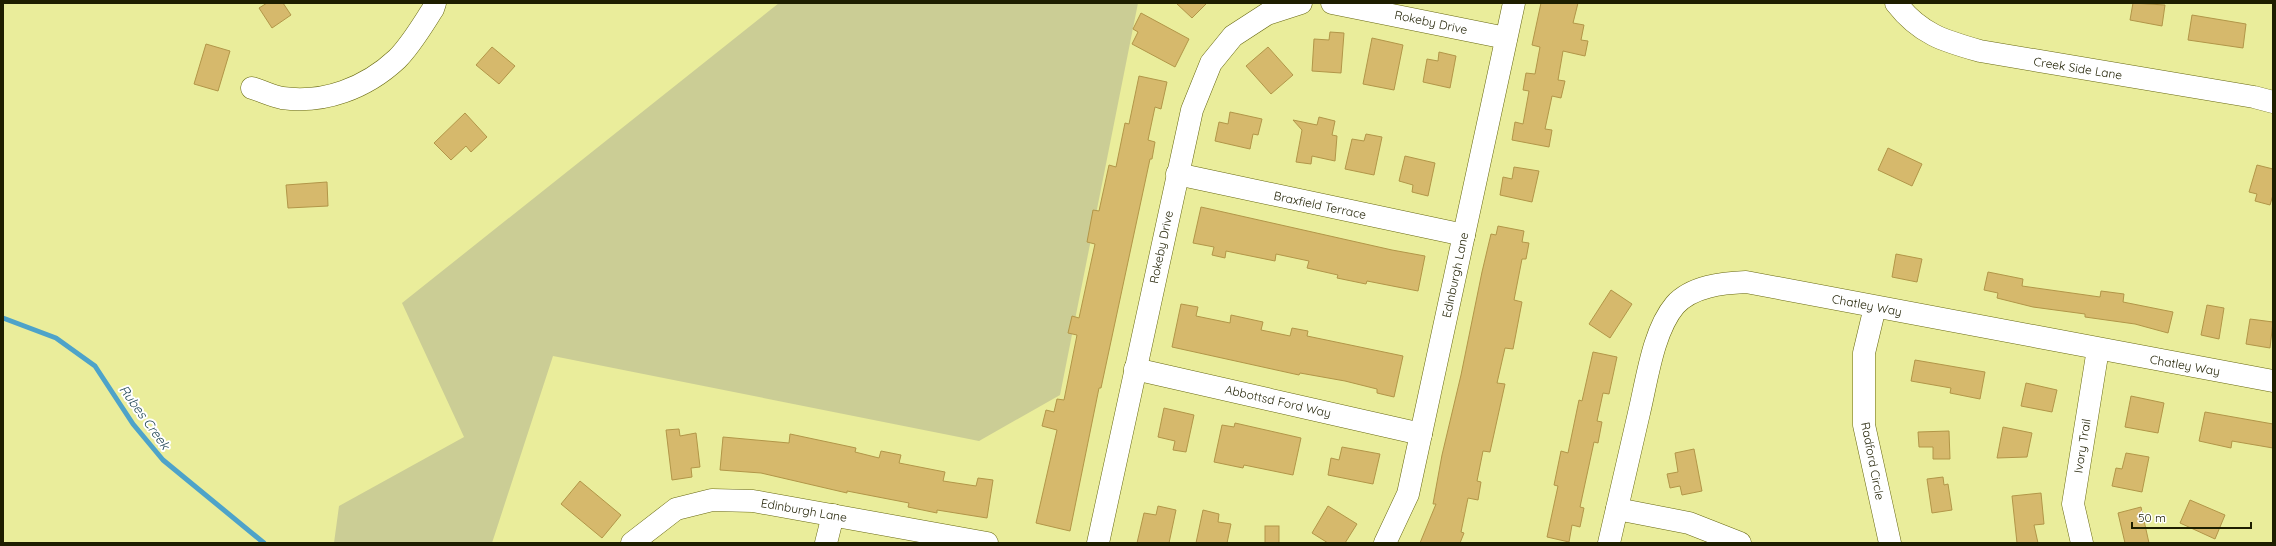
<svg xmlns="http://www.w3.org/2000/svg" width="2276" height="546" font-family="Quicksand,sans-serif">
<rect width="100%" height="100%" fill="#eaed9b"/>
<polygon fill="#cbcd95" points="779,3 1138,3 1060,395 979,441 553,356 492,543 334,543 339,506 464,437 402,303"/>
<g fill="none" stroke-linecap="round" stroke-linejoin="round">
<polyline stroke="#4ea3c9" stroke-width="5" points="3,318 56,338 95,366 133,424 163,460 264,543"/>
</g>
<g fill="#d6b96c" stroke="#b29648">
<polygon points="267,3 283,3 291,15 272,28 259,8"/>
<polygon points="1176,3 1207,3 1192,18"/>
<polygon points="1541,3 1578,3 1573,23 1584,25 1581,40 1588,41 1585,56 1563,51 1558,80 1565,81 1561,98 1552,96 1545,129 1552,130 1549,147 1512,140 1515,122 1523,124 1529,91 1523,90 1526,73 1535,74 1540,47 1532,45"/>
<polygon points="2133,3 2165,5 2162,26 2130,20"/>
<polygon points="1141,13 1189,39 1175,67 1132,44 1138,32 1133,29"/>
<polygon points="2192,15 2246,24 2243,48 2188,40"/>
<polygon points="1330,32 1344,33 1341,73 1312,71 1314,39 1329,40"/>
<polygon points="1372,38 1403,45 1394,90 1363,84"/>
<polygon points="206,44 230,51 218,91 194,84"/>
<polygon points="492,47 515,66 499,84 476,65"/>
<polygon points="1268,47 1293,75 1271,94 1246,66"/>
<polygon points="1439,52 1456,56 1450,88 1423,82 1427,59 1438,61"/>
<polygon points="1139,76 1167,82 1161,109 1155,107 1148,140 1155,142 1152,159 1150,159 1101,388 1099,388 1070,531 1036,523 1057,430 1042,426 1046,410 1054,412 1057,399 1064,400 1077,335 1068,333 1072,316 1079,318 1095,244 1087,242 1093,210 1099,211 1109,165 1116,167 1125,123 1129,124"/>
<polygon points="1230,112 1262,119 1258,135 1253,134 1250,149 1215,141 1219,122 1228,124"/>
<polygon points="465,113 487,137 471,152 466,146 451,160 434,143"/>
<polygon points="1319,117 1335,121 1332,135 1337,136 1335,161 1312,156 1311,164 1296,162 1302,130 1293,120 1317,125"/>
<polygon points="1366,134 1382,137 1374,175 1345,169 1352,139 1364,141"/>
<polygon points="1888,148 1922,164 1912,186 1878,170"/>
<polygon points="1405,156 1435,163 1428,196 1412,192 1413,185 1399,181"/>
<polygon points="2257,165 2273,169 2273,195 2270,205 2255,201 2257,194 2249,192"/>
<polygon points="1514,167 1539,171 1532,202 1500,195 1503,177 1512,179"/>
<polygon points="327,182 328,206 288,208 286,185"/>
<polygon points="1201,207 1392,250 1425,256 1418,291 1367,281 1366,284 1337,278 1338,275 1307,268 1309,261 1276,254 1275,261 1226,251 1225,258 1212,255 1214,247 1193,243"/>
<polygon points="1498,226 1524,231 1522,242 1529,243 1526,259 1522,259 1514,300 1522,302 1513,349 1505,348 1497,383 1505,384 1490,452 1483,451 1477,481 1481,482 1478,500 1468,498 1461,532 1464,533 1460,543 1420,543 1436,504 1433,504 1442,455 1461,375 1482,272 1491,234 1496,235"/>
<polygon points="1896,254 1922,259 1917,282 1892,277"/>
<polygon points="1988,272 2023,279 2022,286 2100,297 2101,291 2124,294 2123,302 2173,312 2168,333 2135,324 2085,317 2085,314 2033,307 1997,298 1998,293 1984,290"/>
<polygon points="1611,290 1632,304 1610,338 1589,324"/>
<polygon points="1181,304 1198,307 1196,316 1230,323 1231,315 1263,322 1261,330 1290,336 1292,328 1308,331 1307,336 1403,356 1394,397 1377,393 1377,389 1345,381 1300,373 1299,375 1172,347"/>
<polygon points="2207,305 2224,308 2219,339 2201,335"/>
<polygon points="2250,319 2273,322 2270,348 2246,344"/>
<polygon points="1593,352 1617,357 1609,394 1603,393 1597,421 1602,422 1598,443 1594,442 1580,507 1584,508 1580,527 1572,525 1569,542 1547,537 1558,486 1554,485 1561,451 1568,453 1579,400 1582,401"/>
<polygon points="1915,360 1985,372 1980,399 1950,393 1951,388 1911,381"/>
<polygon points="2026,383 2057,390 2052,412 2021,406"/>
<polygon points="2131,396 2164,403 2158,433 2125,427"/>
<polygon points="1164,408 1194,415 1186,452 1173,450 1175,441 1158,437"/>
<polygon points="2205,412 2273,424 2273,448 2232,441 2231,448 2199,441"/>
<polygon points="1235,423 1301,438 1293,475 1244,465 1243,468 1214,462 1222,425 1234,427"/>
<polygon points="2003,427 2032,433 2027,457 1997,458"/>
<polygon points="679,429 680,436 696,433 700,467 691,468 692,477 672,480 666,430"/>
<polygon points="1949,431 1950,459 1933,459 1933,447 1919,447 1918,432"/>
<polygon points="790,434 856,448 855,452 879,458 881,451 901,455 899,463 945,472 943,481 976,486 978,478 993,480 987,518 937,510 937,513 908,507 909,503 847,491 847,493 761,473 720,470 723,437 789,443"/>
<polygon points="1342,447 1380,454 1373,484 1328,475 1331,458 1339,460"/>
<polygon points="1694,449 1702,491 1682,495 1680,486 1670,488 1667,474 1678,472 1675,453"/>
<polygon points="2126,453 2149,457 2142,492 2112,486 2116,468 2122,469"/>
<polygon points="1943,477 1944,485 1948,484 1952,510 1932,513 1927,479"/>
<polygon points="580,481 621,515 602,538 561,504"/>
<polygon points="2041,493 2044,524 2034,525 2038,543 2017,543 2012,496"/>
<polygon points="2190,500 2225,515 2215,539 2180,523"/>
<polygon points="1158,506 1176,510 1169,543 1137,543 1144,513 1156,515"/>
<polygon points="1328,506 1357,524 1345,543 1328,543 1312,533"/>
<polygon points="2141,507 2149,543 2125,543 2118,513"/>
<polygon points="1203,510 1219,514 1218,522 1231,524 1227,543 1196,543"/>
<rect x="1265" y="526" width="14" height="17"/>
</g>
<g fill="none" stroke-linecap="round" stroke-linejoin="round">
<defs>
<g id="minor">
<polyline points="1332,3 1506,38"/>
<path d="M1896 3C1920 34 1944 41 1980 51L2254 97 2273 102"/>
<path d="M252 88C262 91 272 96 282 98 324 104 366 88 397 59 411 45 422 26 433 9L435 3"/>
<polyline points="1177,174 1464,235"/>
<polyline points="1875,307 1864,353 1864,425 1890,543"/>
<polyline points="1135,369 1421,434"/>
<polyline points="1617,509 1689,523 1740,543"/>
<polyline points="632,543 676,509 712,500 753,501 987,543"/>
<polyline points="826,543 833,515"/>
<polyline points="1098,543 1192,110 1211,63 1233,36 1267,14 1301,3"/>
<polyline points="1385,543 1408,494 1514,3"/>
<path d="M1609 543C1619 500 1629 456 1639 413 1647 380 1653 331 1675 305 1692 286 1723 283 1746 282L2273 381"/>
<polyline points="2082,543 2073,504 2098,349"/>
</g>
</defs>
<use href="#minor" stroke="#686811" stroke-width="23"/>
<use href="#minor" stroke="#fff" stroke-width="22"/>
</g>
<g text-anchor="middle" dominant-baseline="central" stroke-width="4" stroke-linejoin="round" paint-order="stroke">
<g font-size="12" fill="#1e1e00" stroke="#fff">
<text transform="translate(1431 22) rotate(12)">Rokeby Drive</text>
<text transform="translate(2078 68) rotate(9)">Creek Side Lane</text>
<text transform="translate(1320 205) rotate(12)">Braxfield Terrace</text>
<text transform="translate(1161 247) rotate(-78)">Rokeby Drive</text>
<text transform="translate(1455 275) rotate(-78)">Edinburgh Lane</text>
<text transform="translate(1867 305) rotate(11)">Chatley Way</text>
<text transform="translate(2185 365) rotate(10)">Chatley Way</text>
<text transform="translate(1278 401) rotate(13)">Abbottsd Ford Way</text>
<text transform="translate(2082 446) rotate(-81)">Ivory Trail</text>
<text transform="translate(1873 461) rotate(79)">Radford Circle</text>
<text transform="translate(804 510) rotate(10)">Edinburgh Lane</text>
</g>
<g font-size="13" font-style="italic" fill="#173d4d" stroke="#fff">
<text transform="translate(145 417) rotate(54)">Rubes Creek</text>
</g>
</g>
<rect width="2276" height="546" fill="none" stroke="#1e1e00" stroke-width="8"/>
<path d="M2132 522v6h119v-6" fill="none" stroke="#1e1e00" stroke-width="2"/>
<text x="2138" y="522" font-size="12" fill="#1e1e00" stroke="#ffffff" stroke-width="3" paint-order="stroke">50 m</text>
</svg>
